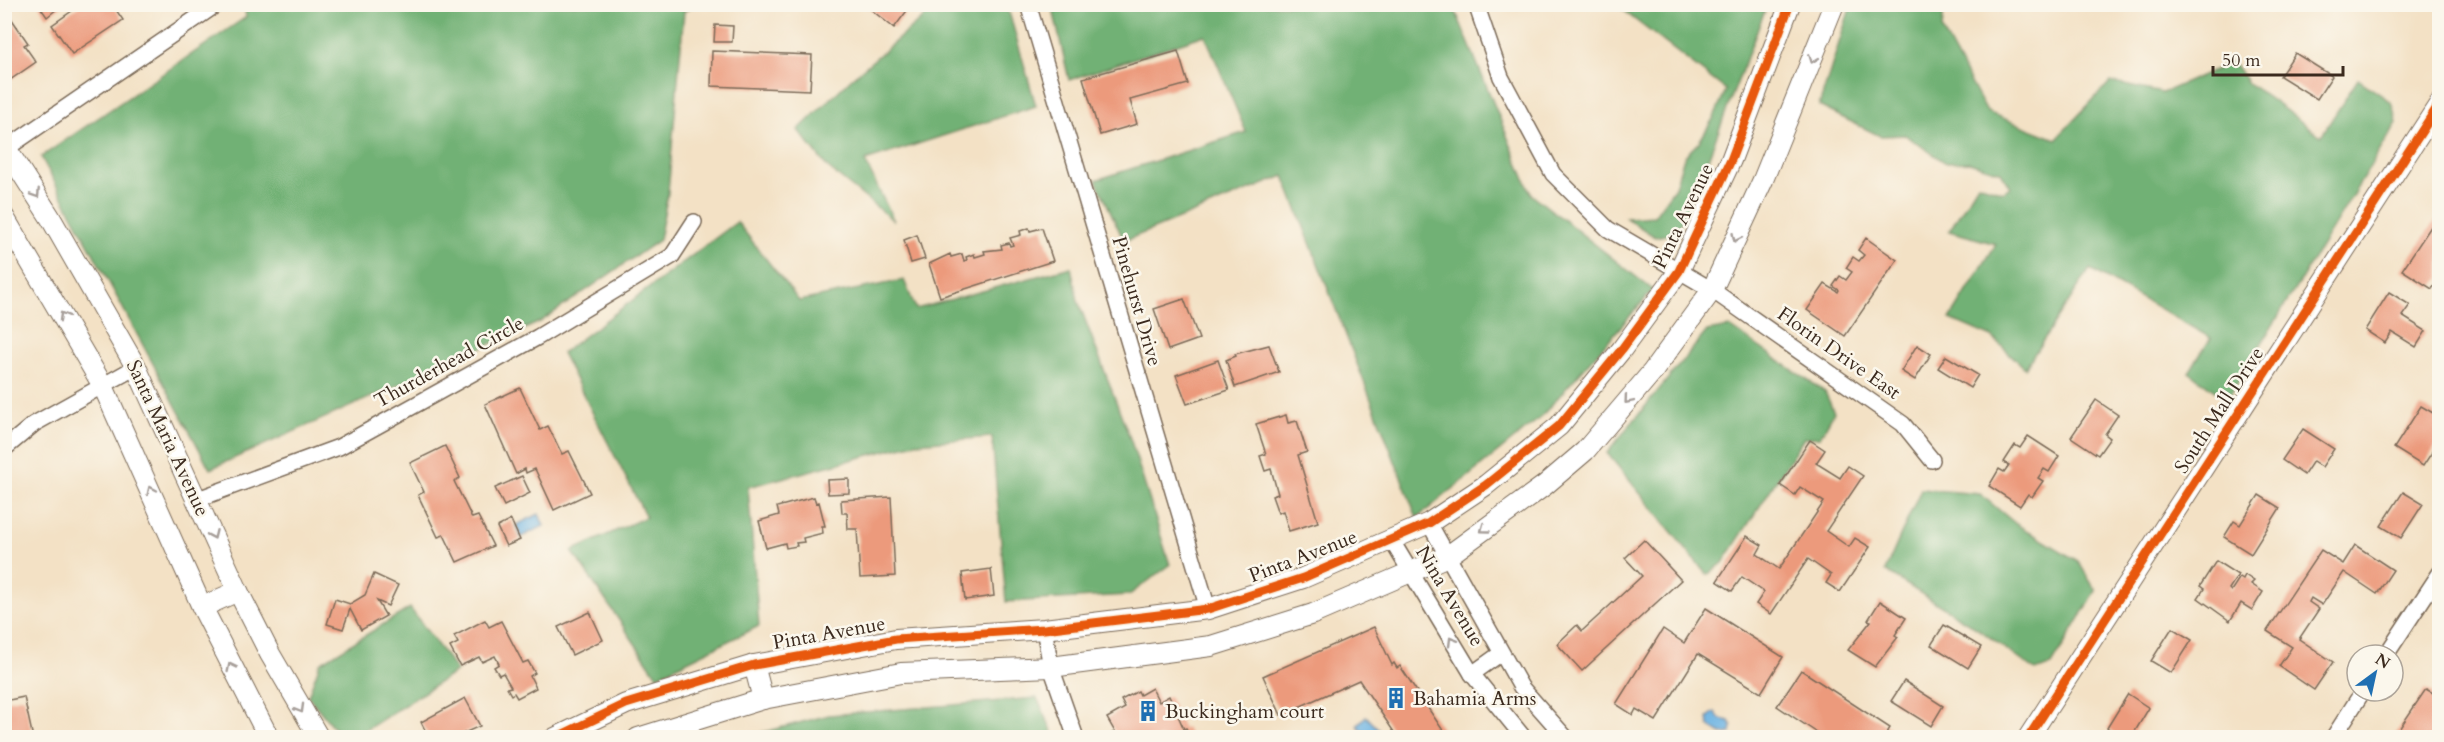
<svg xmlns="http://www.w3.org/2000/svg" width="2444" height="742" font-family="Cardo,serif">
<rect width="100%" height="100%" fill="#fbf7ec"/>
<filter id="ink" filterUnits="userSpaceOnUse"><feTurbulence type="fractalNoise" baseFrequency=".0167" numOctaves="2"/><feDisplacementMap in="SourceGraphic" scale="12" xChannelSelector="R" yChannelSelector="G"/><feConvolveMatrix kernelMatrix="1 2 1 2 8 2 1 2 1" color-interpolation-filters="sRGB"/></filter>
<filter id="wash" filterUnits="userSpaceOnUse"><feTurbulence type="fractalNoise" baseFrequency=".008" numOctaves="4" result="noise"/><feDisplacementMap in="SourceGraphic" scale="24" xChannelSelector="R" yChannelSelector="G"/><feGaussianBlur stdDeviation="1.35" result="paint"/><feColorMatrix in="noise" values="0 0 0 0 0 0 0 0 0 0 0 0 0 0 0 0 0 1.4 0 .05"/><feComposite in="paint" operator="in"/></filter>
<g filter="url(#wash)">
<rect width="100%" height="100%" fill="#f3e1c5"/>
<g fill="#71b174" stroke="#566e49" stroke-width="1.5">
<polygon points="1944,4 1942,30 1987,112 2056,139 2110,82 2162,93 2233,62 2248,83 2321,136 2358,79 2391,102 2397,123 2227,400 2189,372 2211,338 2090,269 2025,368 1992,337 1950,319 1996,244 1949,231 1978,184 2003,192 2010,187 2001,172 1969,162 1946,163 1905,135 1880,136 1819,106 1851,5"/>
<polygon points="244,5 697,5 684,11 668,193 659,240 540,322 210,469 41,157 246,17"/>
<polygon points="938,5 1007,5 1036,106 865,161 894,221 828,168 798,130 851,79"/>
<polygon points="1052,5 1453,5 1531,194 1653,290 1540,418 1417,518 1284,176 1124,241 1096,180 1246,132 1205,35 1069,80"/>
<polygon points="1616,5 1767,5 1688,211 1674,233 1655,237 1626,218 1654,216 1675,187 1684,157 1699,142 1713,119 1726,90"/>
<polygon points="737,222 799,301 904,280 916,309 1071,267 1078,301 1131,441 1170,565 1129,595 1006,602 992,437 915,443 748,487 759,626 657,676 572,551 646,517 562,353"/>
<polygon points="1730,327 1825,392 1834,412 1820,437 1804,438 1723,563 1707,575 1607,453 1707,331"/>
<polygon points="1921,489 1980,494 2016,524 2078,561 2096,591 2052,665 2036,671 1981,631 1885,571"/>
<polygon points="410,608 457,671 355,737 341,737 308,696 320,663"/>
<polygon points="1037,698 1055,737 745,737 829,715"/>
</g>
<g fill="#6cb3e3" stroke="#546e80" stroke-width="1.5">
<polygon points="539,514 544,526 521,537 516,525"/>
<polygon points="1715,712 1720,719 1729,721 1732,726 1731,733 1722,734 1709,726 1708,717"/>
<polygon points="1366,716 1386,737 1368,737 1357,725"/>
</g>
<g id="blocks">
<g fill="#ec9a7b">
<polygon points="38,4 63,4 47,17"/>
<polygon points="82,4 112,4 123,20 72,54 52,25"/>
<polygon points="864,4 912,4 894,28"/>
<polygon points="9,15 28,43 24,45 36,62 7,82 4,79 4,18"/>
<polygon points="715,25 733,26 732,42 714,42"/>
<polygon points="712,51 812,55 810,90 711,86"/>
<polygon points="1178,51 1188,84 1130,100 1137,124 1100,135 1083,78"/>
<polygon points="2295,53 2332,76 2317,99 2280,76"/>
<polygon points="2436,219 2440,221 2440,278 2432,289 2402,270"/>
<polygon points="1029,228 1030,231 1042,228 1053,261 940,297 929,264 950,254 951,257 962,254 964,261 967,260 966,257 974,254 975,257 985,254 984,251 1002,249 1001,245 1009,243 1010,246 1013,245 1010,238 1021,235 1020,231"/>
<polygon points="917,235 925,259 911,263 904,240"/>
<polygon points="1866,238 1897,260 1845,336 1807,310 1825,284 1838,292 1839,290 1833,286 1840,276 1846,280 1852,272 1846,268 1853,257 1859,261 1864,255 1858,250"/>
<polygon points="2389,292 2410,305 2402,316 2426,331 2416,347 2392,332 2385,343 2365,330"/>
<polygon points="1184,299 1199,339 1168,350 1154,309"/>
<polygon points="1269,345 1279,372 1235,387 1226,360 1236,356 1235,354"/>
<polygon points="1917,345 1931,354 1915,380 1901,371"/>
<polygon points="1946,356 1978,375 1970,388 1938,368"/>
<polygon points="1218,360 1229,390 1187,404 1176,375"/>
<polygon points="520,388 540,430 548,426 562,454 569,451 590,493 554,510 535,469 526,473 525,469 516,474 485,404"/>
<polygon points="2096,400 2118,415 2105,434 2110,438 2098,455 2071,437"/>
<polygon points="2421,406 2440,417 2440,440 2423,466 2394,448"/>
<polygon points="1286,415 1288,423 1297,421 1307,452 1298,455 1318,522 1289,531 1283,511 1278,513 1272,496 1278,494 1271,469 1265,471 1260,456 1266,454 1256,424"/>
<polygon points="2303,429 2334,449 2322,467 2313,461 2304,475 2282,460"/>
<polygon points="2028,436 2059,456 2049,472 2044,469 2038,478 2043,481 2032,497 2028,494 2020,506 1989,486 1999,469 2004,472 2009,465 2004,462 2015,445 2020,448"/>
<polygon points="1810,440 1825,450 1816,463 1840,478 1848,466 1863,476 1826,531 1849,547 1855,538 1870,547 1840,592 1826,583 1831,575 1808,559 1771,614 1756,604 1764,592 1742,577 1732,591 1717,581 1747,536 1762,545 1757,554 1779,569 1824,502 1800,487 1795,495 1780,485"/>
<polygon points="445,446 460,478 454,481 472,518 478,516 493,546 457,562 444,535 438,537 418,495 424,492 410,463"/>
<polygon points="522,476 530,493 504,506 495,488"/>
<polygon points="849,479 849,493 828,494 827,480"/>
<polygon points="2403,492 2423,504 2401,538 2381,526"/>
<polygon points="2259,495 2280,508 2251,554 2224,537 2234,521 2240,525"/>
<polygon points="814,497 816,503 819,502 825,526 822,526 823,533 803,538 804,542 796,543 797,546 786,548 785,543 766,548 759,521 779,515 777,507"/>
<polygon points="891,497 895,576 860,578 857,529 848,529 847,513 842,513 841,500"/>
<polygon points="511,520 520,540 506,546 497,527"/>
<polygon points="1644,540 1681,580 1582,671 1557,644 1577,625 1582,631 1642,576 1625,558"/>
<polygon points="2355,545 2393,570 2377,594 2344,572 2322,605 2311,598 2309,602 2319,609 2299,639 2333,662 2314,690 2279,666 2292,647 2267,631 2321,550 2343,564"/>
<polygon points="2216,561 2238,575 2229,589 2231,591 2240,577 2243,579 2245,575 2254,581 2251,584 2263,592 2252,610 2241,603 2230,621 2198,598 2204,589 2200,586"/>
<polygon points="991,569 994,596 965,600 962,573"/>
<polygon points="374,574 398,585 388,606 377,601 386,616 361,630 350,609 343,629 327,624 335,599 350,604 365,595"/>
<polygon points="1880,601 1906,618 1895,635 1898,637 1875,667 1848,650 1871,621 1868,620"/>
<polygon points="1706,608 1783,657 1761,693 1698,654 1656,721 1636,709 1633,715 1616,704 1663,629 1684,643"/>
<polygon points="590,612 603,640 572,655 558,627"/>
<polygon points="485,620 489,627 501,621 523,663 528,661 535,673 530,676 536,688 517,698 514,693 511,695 507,688 511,687 503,673 499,675 494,667 499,664 495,656 482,662 479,657 460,666 450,647 458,643 454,636"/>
<polygon points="1944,625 1981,647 1968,668 1931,645"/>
<polygon points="1374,627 1392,665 1394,663 1397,668 1400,666 1448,738 1398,738 1359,680 1281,715 1263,676"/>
<polygon points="2172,628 2192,640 2171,673 2151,661"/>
<polygon points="1801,670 1890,728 1884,738 1825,738 1777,706"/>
<polygon points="1904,681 1943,706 1931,726 1891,701"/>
<polygon points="1152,688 1159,702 1169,696 1184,729 1186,728 1192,738 1110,738 1108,735 1115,732 1107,718 1125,708 1121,700 1138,691 1140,695"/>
<polygon points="2426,689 2440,697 2440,738 2399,738 2395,735"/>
<polygon points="2128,694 2149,708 2131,738 2123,738 2107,728"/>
<polygon points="24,697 33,738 4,738 4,701"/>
<polygon points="465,698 480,726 453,738 429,738 421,722"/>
</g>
</g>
</g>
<g filter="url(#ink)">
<use href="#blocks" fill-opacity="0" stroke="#7b6a58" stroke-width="1.5"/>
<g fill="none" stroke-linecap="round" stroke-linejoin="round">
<defs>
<g id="minor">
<polyline points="1028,4 1208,609"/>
<polyline points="1476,4 1501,77 1553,174 1608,229 1712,290 1903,424 1932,460"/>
<polyline points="7,148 217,4"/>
<polyline points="4,449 34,424 136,367"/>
<polyline points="198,499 339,447 538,337 672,256 694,222"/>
<polyline points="1429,523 1521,687 1566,738"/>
<polyline points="1392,541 1472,674 1524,738"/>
<polyline points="1044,629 1051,667 1076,738"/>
<polyline points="2386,655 2440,573"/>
<polyline points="1472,674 1500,654"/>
<polyline points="2333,738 2363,691"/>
</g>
<g id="tertiary">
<polyline points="4,145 50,217 136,367 238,591 270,654 319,738"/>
<polyline points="4,217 103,386 202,607 269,738"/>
<polyline points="202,607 238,591"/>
<polyline points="754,665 763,699"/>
<polyline points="555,738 626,704 754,665 896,639 1044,629 1208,609 1303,578 1429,523 1486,485 1559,426 1622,349 1679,271 1731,160 1790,4"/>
<polyline points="638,738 763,699 901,673 1051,667 1211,646 1313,614 1448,556 1545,485 1585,451 1653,371 1712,290 1763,180 1834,4"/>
<polyline points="2028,738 2440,103"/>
</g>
</defs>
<use href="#minor" stroke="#7b6a58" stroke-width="18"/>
<use href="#tertiary" stroke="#7b6a58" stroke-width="22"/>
<use href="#minor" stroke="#fff" stroke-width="15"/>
<use href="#tertiary" stroke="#fff" stroke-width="20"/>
<defs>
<g id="cycleway">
<polyline points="555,738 626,704 754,665 896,639 1044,629 1208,609 1303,578 1429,523 1486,485 1559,426 1622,349 1679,271 1731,160 1790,4"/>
<polyline points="2028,738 2440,103"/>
</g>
</defs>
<use href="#cycleway" stroke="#fbf7ec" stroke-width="13"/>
<use href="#cycleway" stroke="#e8590c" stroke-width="9"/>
</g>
<defs><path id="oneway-chevron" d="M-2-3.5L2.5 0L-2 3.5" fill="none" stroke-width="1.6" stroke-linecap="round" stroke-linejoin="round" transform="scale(1.5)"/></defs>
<g stroke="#a79f9a">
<use href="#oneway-chevron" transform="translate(1813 59) rotate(111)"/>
<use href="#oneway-chevron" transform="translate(36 194) rotate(57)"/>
<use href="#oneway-chevron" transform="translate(1736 238) rotate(115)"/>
<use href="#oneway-chevron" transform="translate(63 316) rotate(-120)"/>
<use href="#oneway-chevron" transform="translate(1628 400) rotate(130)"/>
<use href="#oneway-chevron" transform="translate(151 490) rotate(-115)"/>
<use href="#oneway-chevron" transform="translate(1484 529) rotate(144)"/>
<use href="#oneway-chevron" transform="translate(213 535) rotate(66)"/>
<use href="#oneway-chevron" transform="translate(1452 641) rotate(-121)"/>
<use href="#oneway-chevron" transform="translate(231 667) rotate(-116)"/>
<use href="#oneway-chevron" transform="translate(300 709) rotate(60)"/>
</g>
</g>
<defs>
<symbol id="building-bare" viewBox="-9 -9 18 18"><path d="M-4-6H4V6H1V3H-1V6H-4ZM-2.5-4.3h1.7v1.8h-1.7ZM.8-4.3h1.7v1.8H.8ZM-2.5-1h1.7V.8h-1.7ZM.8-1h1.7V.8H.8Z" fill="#1f6fb2" stroke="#fbf7ec" stroke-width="2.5" paint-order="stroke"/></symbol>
</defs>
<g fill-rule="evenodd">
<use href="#building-bare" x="1381" y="683" width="30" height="30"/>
<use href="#building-bare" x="1133" y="696" width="30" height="30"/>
</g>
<g text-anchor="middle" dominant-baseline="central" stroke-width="5" stroke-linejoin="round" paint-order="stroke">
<g font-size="20" fill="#3b2a1e" stroke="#fbf7ec">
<text transform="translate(1683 216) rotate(-64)">Pinta Avenue</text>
<text transform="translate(1137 301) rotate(74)">Pinehurst Drive</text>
<text transform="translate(1839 353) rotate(35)">Florin Drive East</text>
<text transform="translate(449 362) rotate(-29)">Thurderhead Circle</text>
<text transform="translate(2219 410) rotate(-57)">South Mall Drive</text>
<text transform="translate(168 438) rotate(65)">Santa Maria Avenue</text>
<text transform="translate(1303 556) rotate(-21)">Pinta Avenue</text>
<text transform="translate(1450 596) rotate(59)">Nina Avenue</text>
<text transform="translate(829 633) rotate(-10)">Pinta Avenue</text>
</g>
<g font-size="20" fill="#3b2a1e" stroke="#fbf7ec" text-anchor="start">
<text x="1413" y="698">Bahamia Arms</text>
<text x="1165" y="711">Buckingham court</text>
</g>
</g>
<rect width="2444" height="742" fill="none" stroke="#fbf7ec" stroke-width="24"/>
<g transform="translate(2375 673) rotate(33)"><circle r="28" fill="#fbf7ec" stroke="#aea59a" stroke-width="1.5"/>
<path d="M0-4.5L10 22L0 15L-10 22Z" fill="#1f6fb2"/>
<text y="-9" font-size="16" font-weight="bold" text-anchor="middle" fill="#3b2a1e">N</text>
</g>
<path d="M2213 66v9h130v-9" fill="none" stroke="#3b2a1e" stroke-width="3"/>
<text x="2222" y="66" font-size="18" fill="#3b2a1e" stroke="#fbf7ec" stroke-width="4.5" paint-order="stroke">50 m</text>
</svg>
